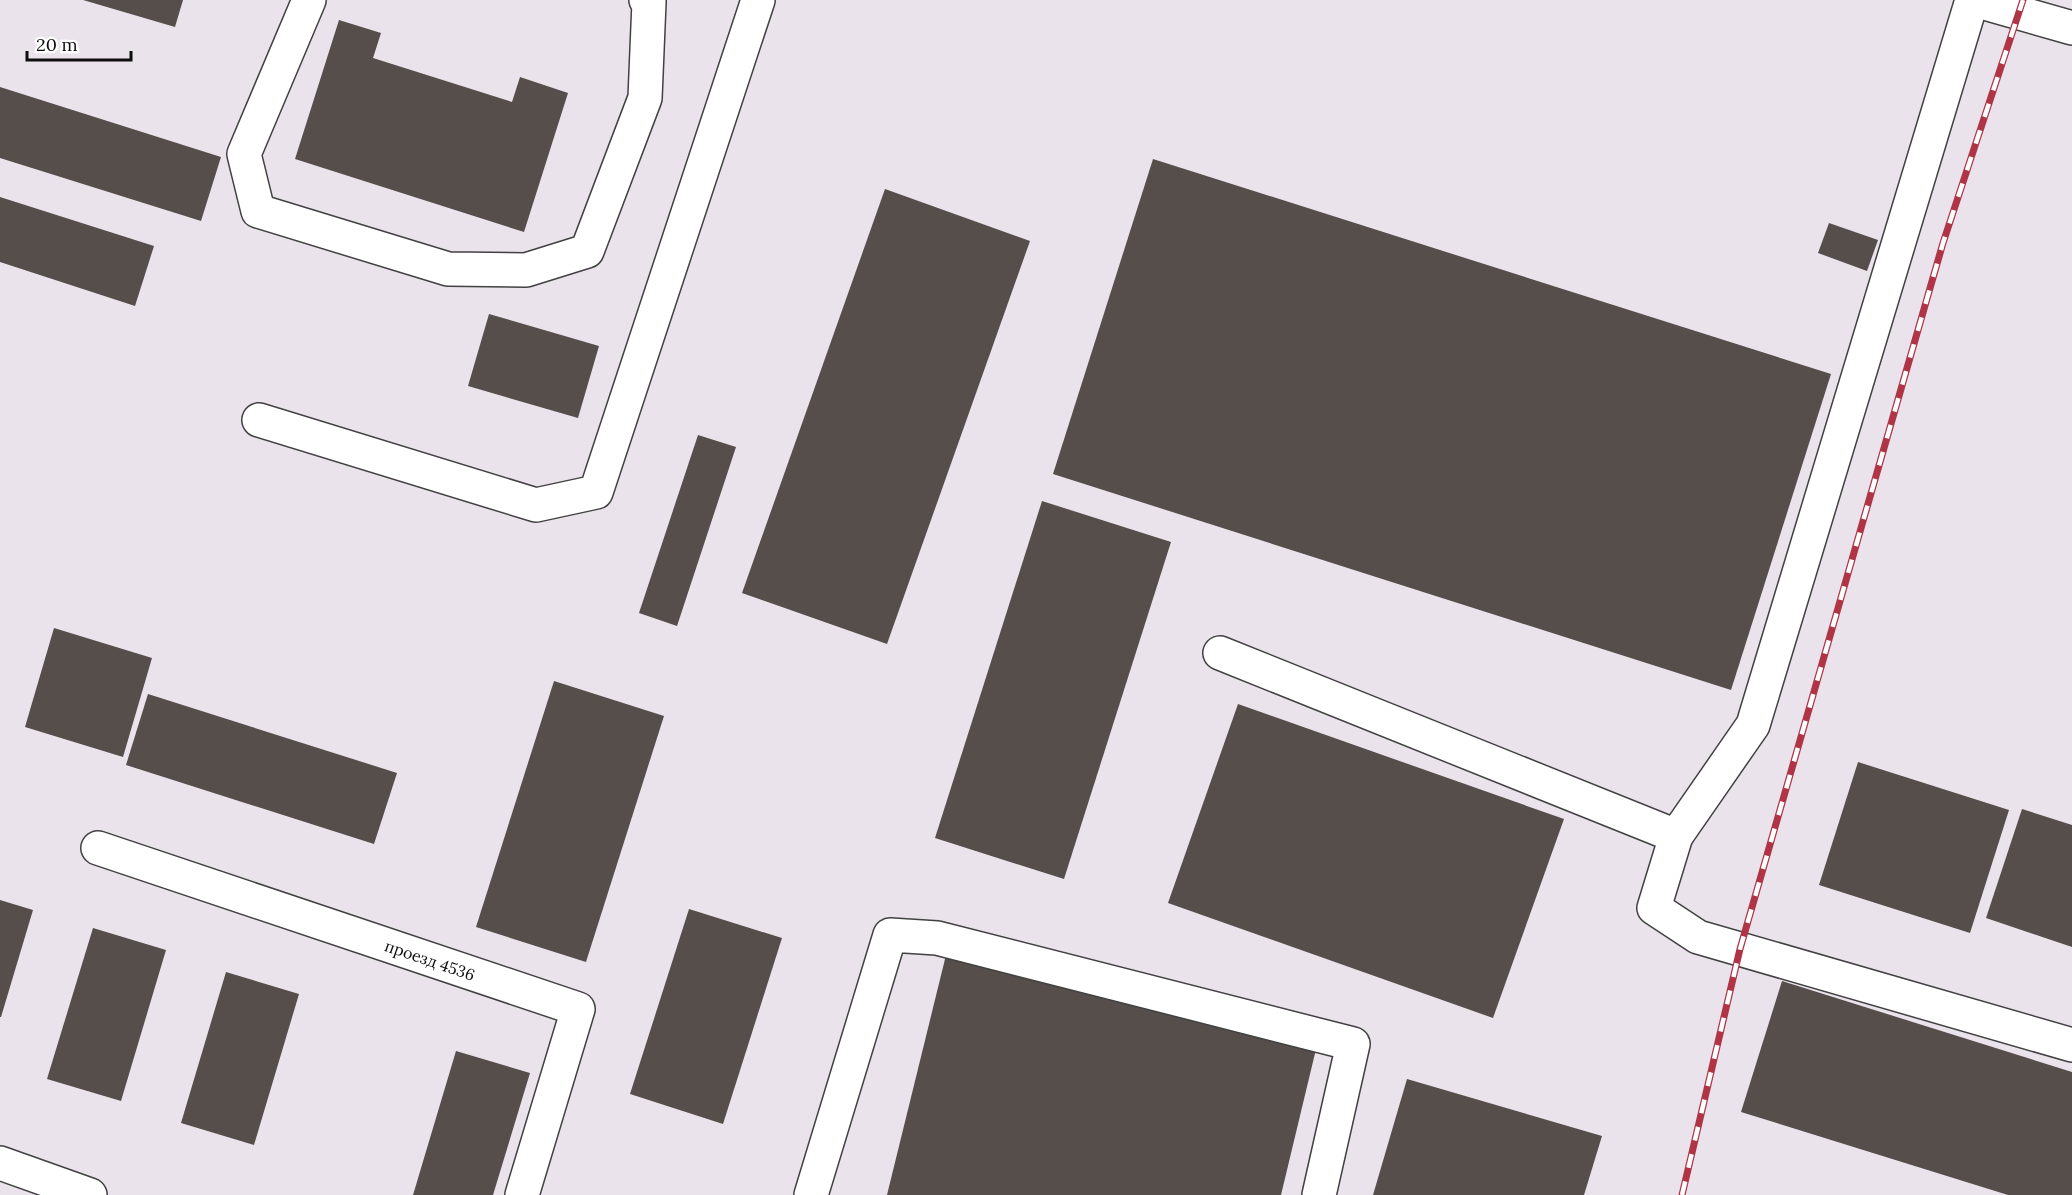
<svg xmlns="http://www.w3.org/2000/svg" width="2072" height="1195" font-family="Lora,serif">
<rect width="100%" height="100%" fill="#fdf9f0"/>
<rect fill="#eae3eb" x="0" y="0" width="2072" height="1195"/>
<g fill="#554e4b">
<polygon points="83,0 183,0 175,27"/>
<polygon points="339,20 381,33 373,58 512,102 520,77 568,93 524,232 295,159"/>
<polygon points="0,87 221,157 201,221 0,158"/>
<polygon points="1153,159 1831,374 1731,690 1053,474"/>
<polygon points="885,189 1030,241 887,644 742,593"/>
<polygon points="0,197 154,246 135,306 0,262"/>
<polygon points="1829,223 1878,240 1867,271 1818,253"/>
<polygon points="489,314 599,346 578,418 468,386"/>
<polygon points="698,435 736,447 677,626 639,613"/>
<polygon points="1042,501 1171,542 1064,879 935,838"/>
<polygon points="54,628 152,658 123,757 25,727"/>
<polygon points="554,681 664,716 586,962 476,927"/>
<polygon points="148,694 397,773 374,844 126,765"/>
<polygon points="1238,704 1564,819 1493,1018 1168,903"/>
<polygon points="1858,762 2009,810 1970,933 1819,885"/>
<polygon points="2022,809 2072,825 2072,947 1986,918"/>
<polygon points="0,900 33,910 1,1017 0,1017"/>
<polygon points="689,909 782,938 723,1124 630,1094"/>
<polygon points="93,928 166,950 121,1101 47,1079"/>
<polygon points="946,955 1317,1045 1281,1195 887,1195"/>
<polygon points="226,972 299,994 254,1145 181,1123"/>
<polygon points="1782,981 2072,1072 2072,1195 2008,1195 1741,1112"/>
<polygon points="456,1051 530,1073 493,1195 413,1195"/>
<polygon points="1407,1079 1602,1136 1584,1195 1373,1195"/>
</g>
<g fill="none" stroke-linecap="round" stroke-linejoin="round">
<defs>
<g id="minor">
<polyline points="309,0 244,154 258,211 448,269 526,270 587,251 645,98 649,2 646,0"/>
<polyline points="1974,0 2072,28"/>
<polyline points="259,420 536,505 596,492 758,0"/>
<polyline points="1220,653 1676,836 1753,725 1972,0"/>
<polyline points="1676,836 1654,908 1698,937 2072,1045"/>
<polyline points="98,848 578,1009 522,1195"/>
<polyline points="0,1163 90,1195"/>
<polyline points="811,1195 890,935 937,938 1353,1044 1319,1195"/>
</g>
</defs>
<use href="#minor" stroke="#414141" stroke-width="36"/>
<use href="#minor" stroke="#fff" stroke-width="33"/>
<defs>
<polyline id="rail" points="1682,1195 1740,949 1943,243 2023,0"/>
</defs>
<use href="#rail" stroke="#af3546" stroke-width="7"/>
<use href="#rail" stroke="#fff" stroke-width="4.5" stroke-dasharray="14" stroke-linecap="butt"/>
</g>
<g text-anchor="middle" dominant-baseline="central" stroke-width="6" stroke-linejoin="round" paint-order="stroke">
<g font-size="16" fill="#0e0e0e" stroke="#fff">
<text transform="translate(430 960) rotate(19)">проезд 4536</text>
</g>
</g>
<path d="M27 51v9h104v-9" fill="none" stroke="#0e0e0e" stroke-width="3"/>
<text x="36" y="51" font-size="18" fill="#0e0e0e" stroke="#ffffff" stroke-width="4.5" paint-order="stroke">20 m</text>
</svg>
